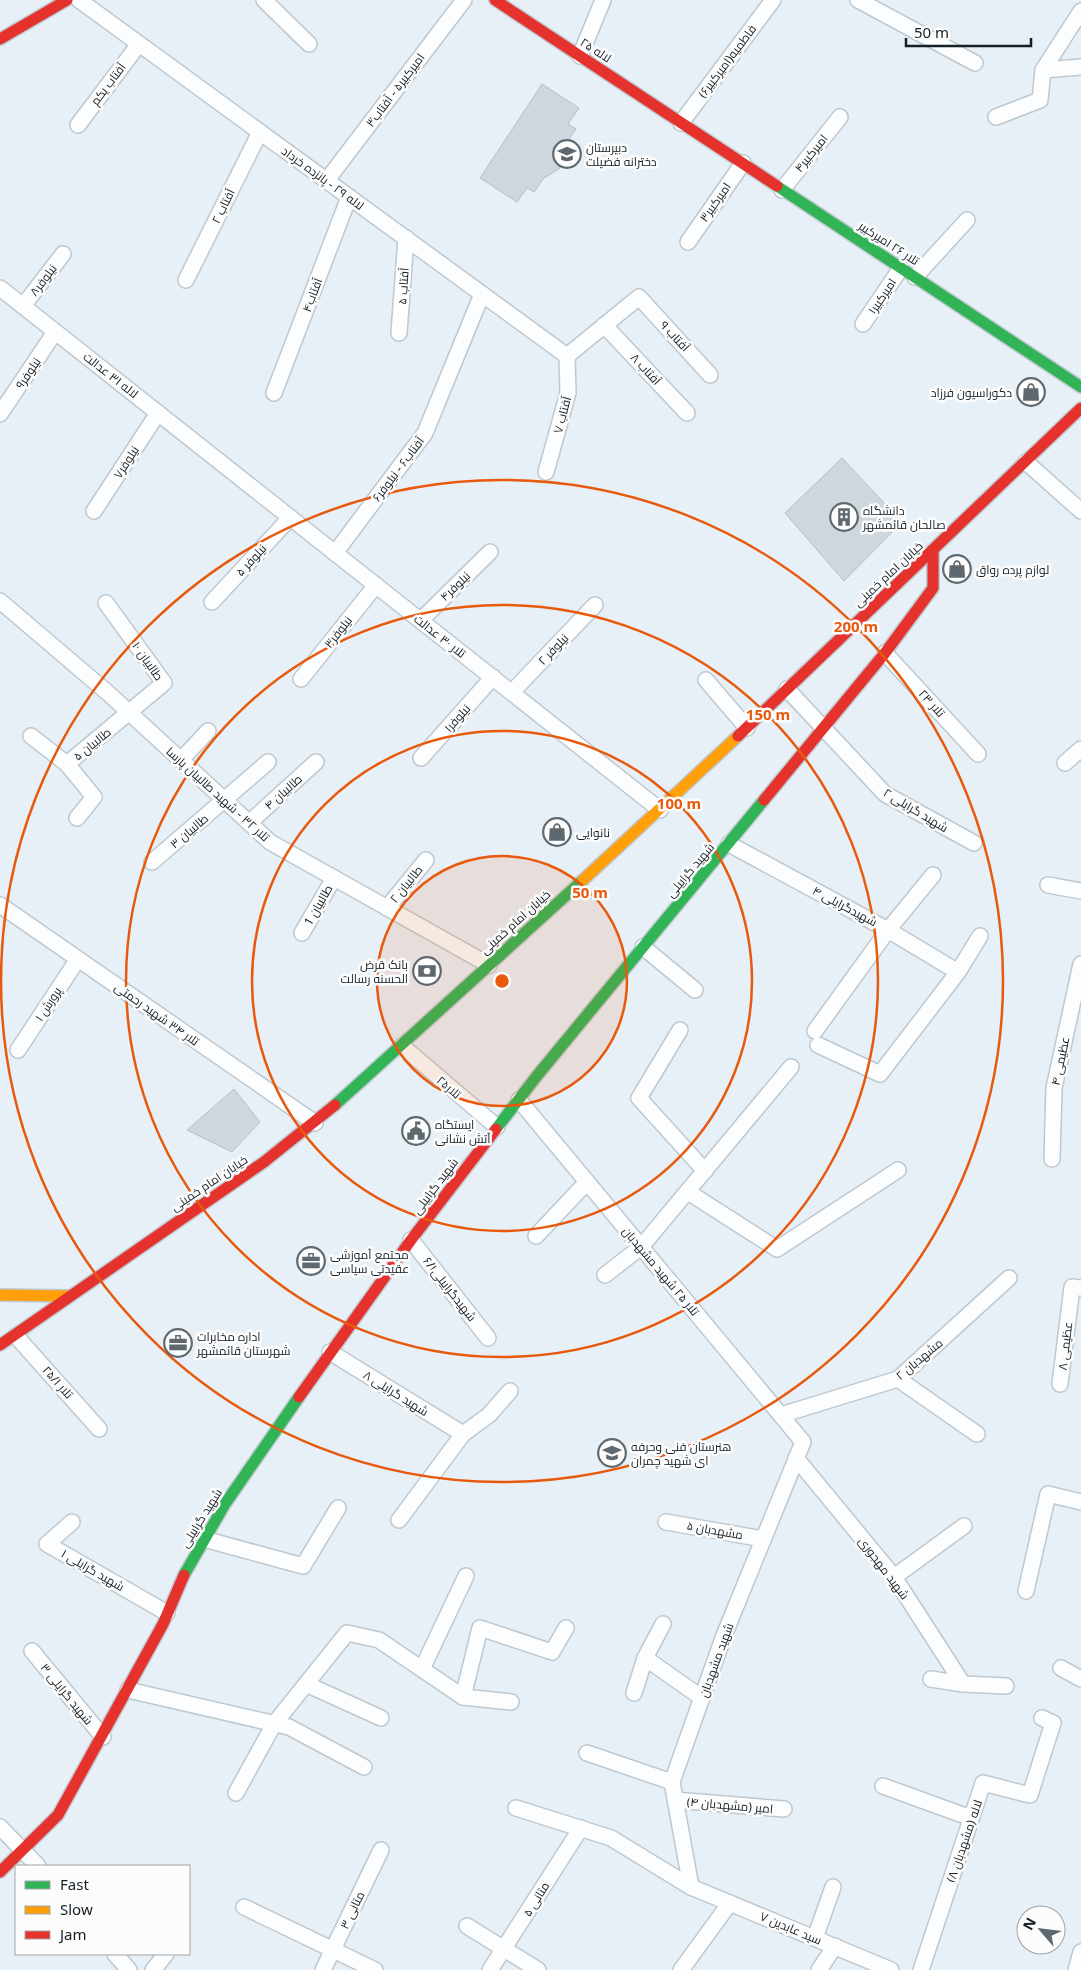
<svg xmlns="http://www.w3.org/2000/svg" width="1081" height="1970" font-family="'Noto Sans',Cairo,sans-serif">
<rect width="100%" height="100%" fill="#e7f0f7"/>
<g fill="#ced7dd" stroke="#b6bfc6">
<polygon points="542,84 579,108 568,124 576,129 565,145 563,162 559,169 544,178 534,192 527,188 517,202 480,178"/>
<polygon points="842,458 902,522 844,581 785,513"/>
<polygon points="234,1089 260,1122 232,1152 187,1130"/>
</g>
<g fill="none" stroke-linecap="round" stroke-linejoin="round">
<defs>
<g id="street">
<polyline points="79,0 567,356"/>
<polyline points="264,0 309,44"/>
<polyline points="858,0 975,63"/>
<polyline points="580,56 603,0"/>
<polyline points="1043,70 1081,67"/>
<polyline points="996,117 1040,100 1043,70 1081,11"/>
<polyline points="681,123 773,0"/>
<polyline points="78,125 139,44"/>
<polyline points="327,180 464,0"/>
<polyline points="782,190 840,117"/>
<polyline points="688,242 743,163"/>
<polyline points="915,277 967,220"/>
<polyline points="186,280 260,132"/>
<polyline points="0,288 660,810"/>
<polyline points="23,306 63,254"/>
<polyline points="863,324 901,268"/>
<polyline points="604,325 687,413"/>
<polyline points="399,333 406,238"/>
<polyline points="567,356 639,297 710,375"/>
<polyline points="274,393 349,197"/>
<polyline points="0,414 55,332"/>
<polyline points="1026,462 1081,511"/>
<polyline points="546,472 568,393 567,356"/>
<polyline points="94,511 158,413"/>
<polyline points="335,553 425,433 482,294"/>
<polyline points="0,601 108,693 270,842 489,965"/>
<polyline points="212,602 290,518"/>
<polyline points="421,620 490,552"/>
<polyline points="885,653 978,754"/>
<polyline points="301,679 376,585"/>
<polyline points="706,680 747,728"/>
<polyline points="787,689 885,794 974,843"/>
<polyline points="512,692 595,605"/>
<polyline points="31,736 67,764 164,683 106,603"/>
<polyline points="421,758 493,677"/>
<polyline points="181,760 208,731"/>
<polyline points="1065,763 1081,749"/>
<polyline points="67,764 94,797 77,818"/>
<polyline points="249,823 316,762"/>
<polyline points="729,844 888,930 958,972"/>
<polyline points="152,862 268,762"/>
<polyline points="1048,885 1081,891"/>
<polyline points="0,905 315,1123"/>
<polyline points="387,908 426,860"/>
<polyline points="302,933 334,878"/>
<polyline points="643,947 695,990"/>
<polyline points="680,1030 639,1098 705,1171"/>
<polyline points="815,1031 888,930 933,875"/>
<polyline points="818,1045 880,1074 958,972 980,936"/>
<polyline points="402,1046 497,1127"/>
<polyline points="18,1050 78,959"/>
<polyline points="519,1100 803,1442 723,1638 672,1782 691,1887"/>
<polyline points="1052,1159 1054,1088 1081,964"/>
<polyline points="688,1192 777,1249 898,1170"/>
<polyline points="536,1236 587,1182"/>
<polyline points="411,1240 488,1338"/>
<polyline points="605,1275 641,1247 791,1067"/>
<polyline points="16,1336 99,1429"/>
<polyline points="330,1352 463,1434"/>
<polyline points="898,1379 977,1434"/>
<polyline points="1060,1384 1072,1287 1081,1288"/>
<polyline points="781,1415 898,1379 1009,1278"/>
<polyline points="796,1458 894,1577 963,1684"/>
<polyline points="399,1520 463,1434 489,1415 510,1391"/>
<polyline points="72,1522 47,1544 167,1613"/>
<polyline points="666,1522 763,1539"/>
<polyline points="204,1539 303,1566 338,1508"/>
<polyline points="894,1577 964,1526"/>
<polyline points="1026,1591 1048,1494 1081,1502"/>
<polyline points="32,1651 103,1737"/>
<polyline points="645,1658 702,1698"/>
<polyline points="1061,1668 1081,1679"/>
<polyline points="422,1669 466,1576"/>
<polyline points="931,1679 963,1684 1006,1686"/>
<polyline points="306,1684 381,1718"/>
<polyline points="128,1690 289,1727 364,1767"/>
<polyline points="634,1693 645,1658 663,1624"/>
<polyline points="463,1697 480,1628 552,1652 566,1628"/>
<polyline points="587,1753 672,1782"/>
<polyline points="883,1786 971,1818"/>
<polyline points="236,1793 274,1724 347,1633 379,1640 463,1697 511,1702"/>
<polyline points="675,1800 784,1809"/>
<polyline points="516,1808 611,1838 691,1887 891,1970"/>
<polyline points="0,1827 38,1866"/>
<polyline points="244,1907 375,1970"/>
<polyline points="467,1926 538,1970"/>
<polyline points="815,1938 833,1887"/>
<polyline points="115,1954 129,1970"/>
<polyline points="153,1970 166,1954"/>
<polyline points="323,1970 381,1850"/>
<polyline points="490,1970 581,1828"/>
<polyline points="681,1970 730,1903"/>
<polyline points="819,1970 835,1946"/>
<polyline points="921,1970 983,1783 1030,1795 1053,1723 1042,1718"/>
<polyline points="1076,1970 1081,1952"/>
</g>
<g id="fast">
<polyline points="777,186 1081,387"/>
<polyline points="335,1105 583,880"/>
<polyline points="496,1129 536,1077 764,800"/>
<polyline points="184,1575 225,1504 299,1397"/>
</g>
<g id="slow">
<polyline points="583,880 738,736"/>
<polyline points="0,1295 68,1296"/>
</g>
<g id="jam">
<polyline points="495,0 777,186"/>
<polyline points="0,39 67,0"/>
<polyline points="738,736 1081,408"/>
<polyline points="764,800 885,653 933,588 933,550"/>
<polyline points="0,1345 264,1162 335,1105"/>
<polyline points="299,1397 411,1240 496,1129"/>
<polyline points="0,1872 58,1815 163,1624 184,1575"/>
</g>
</defs>
<use href="#street" stroke="#bfc8cf" stroke-width="18"/>
<use href="#fast" stroke="#bfc8cf" stroke-width="14"/>
<use href="#slow" stroke="#bfc8cf" stroke-width="14"/>
<use href="#jam" stroke="#bfc8cf" stroke-width="14"/>
<use href="#street" stroke="#fbfdfe" stroke-width="15"/>
<use href="#fast" stroke="#30b455" stroke-width="11"/>
<use href="#slow" stroke="#ff9f0a" stroke-width="11"/>
<use href="#jam" stroke="#e5322d" stroke-width="11"/>
</g>
<circle cx="502" cy="981" r="125" fill="#e8590c" fill-opacity=".12"/>
<g fill="none" stroke="#e8590c" stroke-width="2.5">
<circle cx="502" cy="981" r="125"/>
<circle cx="502" cy="981" r="250"/>
<circle cx="502" cy="981" r="376"/>
<circle cx="502" cy="981" r="501"/>
</g>
<defs>
<symbol id="school-ring" viewBox="-11 -11 22 22"><circle r="9.5" fill="#fcfcfc" stroke="#5e686f" stroke-width="1.5"/><path d="M0-5L7-2L0 1L-7-2ZM-4 1L0 2.5L4 1V4Q0 6-4 4Z" fill="#5e686f"/></symbol>
<symbol id="shop-ring" viewBox="-11 -11 22 22"><circle r="9.5" fill="#fcfcfc" stroke="#5e686f" stroke-width="1.5"/><path d="M-5-2.5h2.3a2.7 3.5 0 0 1 5.4 0H5L5.5 6h-11ZM-1.5-2.5h3a1.5 2.3 0 0 0-3 0Z" fill="#5e686f"/></symbol>
<symbol id="building-ring" viewBox="-11 -11 22 22"><circle r="9.5" fill="#fcfcfc" stroke="#5e686f" stroke-width="1.5"/><path d="M-4-6H4V6H1V3H-1V6H-4ZM-2.5-4.3h1.7v1.8h-1.7ZM.8-4.3h1.7v1.8H.8ZM-2.5-1h1.7V.8h-1.7ZM.8-1h1.7V.8H.8Z" fill="#5e686f"/></symbol>
<symbol id="bank-ring" viewBox="-11 -11 22 22"><circle r="9.5" fill="#fcfcfc" stroke="#5e686f" stroke-width="1.5"/><path d="M-6-4H6V4H-6ZM0-2.3a2.3 2.3 0 1 0 0 4.6a2.3 2.3 0 1 0 0-4.6Z" fill="#5e686f"/></symbol>
<symbol id="civic-ring" viewBox="-11 -11 22 22"><circle r="9.5" fill="#fcfcfc" stroke="#5e686f" stroke-width="1.5"/><path d="M-.6-6.5H3V-4.5H.6V-3L4-1V1h2V6H-6V1h2V-1L-.6-3ZM-1.2 2.5V6h2.4V2.5Z" fill="#5e686f"/></symbol>
<symbol id="office-ring" viewBox="-11 -11 22 22"><circle r="9.5" fill="#fcfcfc" stroke="#5e686f" stroke-width="1.5"/><path d="M-6-3h4V-5.5h4V-3h4V5H-6ZM-1-4.5V-3h2v-1.5ZM-6 0V1H6V0Z" fill="#5e686f"/></symbol>
</defs>
<g fill-rule="evenodd">
<use href="#school-ring" x="551" y="138" width="32" height="32"/>
<use href="#shop-ring" x="1015" y="376" width="32" height="32"/>
<use href="#building-ring" x="828" y="501" width="32" height="32"/>
<use href="#shop-ring" x="941" y="553" width="32" height="32"/>
<use href="#shop-ring" x="541" y="816" width="32" height="32"/>
<use href="#bank-ring" x="411" y="955" width="32" height="32"/>
<use href="#civic-ring" x="400" y="1115" width="32" height="32"/>
<use href="#office-ring" x="295" y="1245" width="32" height="32"/>
<use href="#office-ring" x="162" y="1327" width="32" height="32"/>
<use href="#school-ring" x="596" y="1437" width="32" height="32"/>
</g>
<g text-anchor="middle" dominant-baseline="central" stroke-width="5" stroke-linejoin="round" paint-order="stroke">
<g font-size="12" fill="#151f26" stroke="#fcfcfc">
<text transform="translate(596 50) rotate(33)">لاله ۲۵</text>
<text transform="translate(727 61) rotate(-53)">فاطمیه(امیرکبیر۶)</text>
<text transform="translate(108 84) rotate(-53)">آفتاب یکم</text>
<text transform="translate(395 90) rotate(-53)">امیرکبیر۵ - آفتاب۳</text>
<text transform="translate(811 153) rotate(-51)">امیرکبیر۴</text>
<text transform="translate(323 178) rotate(36)">لاله ۲۹ - پانزده خرداد</text>
<text transform="translate(715 202) rotate(-55)">امیرکبیر۳</text>
<text transform="translate(223 206) rotate(-64)">آفتاب ۲</text>
<text transform="translate(889 243) rotate(33)">تلار ۲۶ امیرکبیر</text>
<text transform="translate(43 280) rotate(-53)">نیلوفر۸</text>
<text transform="translate(403 286) rotate(-86)">آفتاب ۵</text>
<text transform="translate(312 295) rotate(-69)">آفتاب۴</text>
<text transform="translate(882 296) rotate(-56)">امیرکبیر۱</text>
<text transform="translate(675 336) rotate(47)">آفتاب ۹</text>
<text transform="translate(646 369) rotate(47)">آفتاب ۸</text>
<text transform="translate(28 373) rotate(-56)">نیلوفر۹</text>
<text transform="translate(111 375) rotate(38)">لاله ۳۱ عدالت</text>
<text transform="translate(562 415) rotate(-75)">آفتاب ۷</text>
<text transform="translate(126 462) rotate(-57)">نیلوفر۷</text>
<text transform="translate(398 469) rotate(-53)">آفتاب۶ - نیلوفر۶</text>
<text transform="translate(251 560) rotate(-47)">نیلوفر ۵</text>
<text transform="translate(888 574) rotate(-43)">خیابان امام خمینی</text>
<text transform="translate(455 586) rotate(-44)">نیلوفر۴</text>
<text transform="translate(338 632) rotate(-52)">نیلوفر۳</text>
<text transform="translate(440 636) rotate(38)">تلار ۳۰ عدالت</text>
<text transform="translate(553 649) rotate(-46)">نیلوفر ۲</text>
<text transform="translate(148 661) rotate(55)">طالبیان ۱۰</text>
<text transform="translate(932 703) rotate(48)">تلار ۲۳</text>
<text transform="translate(457 718) rotate(-48)">نیلوفر۱</text>
<text transform="translate(92 744) rotate(-39)">طالبیان ۵</text>
<text transform="translate(283 792) rotate(-42)">طالبیان ۴</text>
<text transform="translate(218 794) rotate(42)">تلار ۳۲ - شهید طالبیان پارسا</text>
<text transform="translate(916 810) rotate(31)">شهید گرایلی ۲</text>
<text transform="translate(189 831) rotate(-40)">طالبیان ۳</text>
<text transform="translate(690 870) rotate(-50)">شهید گراییلی</text>
<text transform="translate(406 884) rotate(-51)">طالبیان ۲</text>
<text transform="translate(318 905) rotate(-60)">طالبیان 1</text>
<text transform="translate(845 906) rotate(28)">شهیدگرایلی ۴</text>
<text transform="translate(515 922) rotate(-42)">خیابان امام خمینی</text>
<text transform="translate(48 1004) rotate(-57)">پرورش ۱</text>
<text transform="translate(157 1014) rotate(35)">تلار ۳۴ شهید رحمتی</text>
<text transform="translate(1060 1061) rotate(-78)">عظیمی ۴</text>
<text transform="translate(449 1087) rotate(40)">تلار۲۵</text>
<text transform="translate(209 1183) rotate(-34)">خیابان امام خمینی</text>
<text transform="translate(435 1186) rotate(-53)">شهید گراییلی</text>
<text transform="translate(661 1271) rotate(50)">تلار ۲۵ شهید مشهدبان</text>
<text transform="translate(450 1289) rotate(52)">شهیدگراییلی۶/۱</text>
<text transform="translate(1065 1346) rotate(-83)">عظیمی ۸</text>
<text transform="translate(919 1359) rotate(-40)">مشهدبان ۲</text>
<text transform="translate(58 1382) rotate(48)">تلار ۲۵/۱</text>
<text transform="translate(396 1393) rotate(32)">شهید گرایلی ۸</text>
<text transform="translate(201 1518) rotate(-58)">شهید گراییلی</text>
<text transform="translate(715 1530) rotate(10)">مشهدبان ۵</text>
<text transform="translate(884 1568) rotate(53)">شهید مهجوری</text>
<text transform="translate(93 1570) rotate(30)">شهید گرایلی ۱</text>
<text transform="translate(716 1660) rotate(-70)">شهید مشهدبان</text>
<text transform="translate(67 1694) rotate(51)">شهید گرایلی ۳</text>
<text transform="translate(730 1805) rotate(5)">امیر (مشهدبان ۴)</text>
<text transform="translate(964 1841) rotate(-71)">لاله (مشهدبان ۸)</text>
<text transform="translate(536 1899) rotate(-58)">متانی ۵</text>
<text transform="translate(352 1910) rotate(-64)">متانی ۳</text>
<text transform="translate(791 1928) rotate(23)">سید عابدین ۷</text>
</g>
<g font-size="12" fill="#151f26" stroke="#fcfcfc" text-anchor="start">
<text x="586" y="147">دبیرستان<tspan x="586" dy="14">دخترانه فضیلت</tspan></text>
<text x="1012" y="392" text-anchor="end">دکوراسیون فرزاد</text>
<text x="863" y="510">دانشگاه<tspan x="863" dy="14">صالحان قائمشهر</tspan></text>
<text x="976" y="569">لوازم پرده رواق</text>
<text x="576" y="832">نانوایی</text>
<text x="408" y="964" text-anchor="end">بانک قرض<tspan x="408" dy="14">الحسنه رسالت</tspan></text>
<text x="435" y="1124">ایستگاه<tspan x="435" dy="14">آتش نشانی</tspan></text>
<text x="330" y="1254">مجتمع آموزشی<tspan x="330" dy="14">عقیدتی سیاسی</tspan></text>
<text x="197" y="1336">اداره مخابرات<tspan x="197" dy="14">شهرستان قائمشهر</tspan></text>
<text x="631" y="1446">هنرستان فنی وحرفه<tspan x="631" dy="14">ای شهید چمران</tspan></text>
</g>
</g>
<circle cx="502" cy="981" r="8" fill="#e8590c" stroke="#fcfcfc" stroke-width="2.5"/>
<g font-size="15" text-anchor="middle" font-weight="bold" fill="#e8590c" stroke="#fcfcfc" stroke-width="5" stroke-linejoin="round" paint-order="stroke">
<text x="856" y="632">200 m</text>
<text x="768" y="720">150 m</text>
<text x="679" y="809">100 m</text>
<text x="590" y="898">50 m</text>
</g>
<rect x="15" y="1865" width="175" height="90" fill="#fcfcfc" stroke="#a0a4a6"/>
<rect x="25" y="1881" width="25" height="8" fill="#30b455" stroke="#a0a4a6"/>
<text x="60" y="1890" font-size="15" fill="#151f26">Fast</text>
<rect x="25" y="1906" width="25" height="8" fill="#ff9f0a" stroke="#a0a4a6"/>
<text x="60" y="1915" font-size="15" fill="#151f26">Slow</text>
<rect x="25" y="1931" width="25" height="8" fill="#e5322d" stroke="#a0a4a6"/>
<text x="60" y="1940" font-size="15" fill="#151f26">Jam</text>
<g transform="translate(1041 1930) rotate(298)"><circle r="24" fill="#fcfcfc" stroke="#a0a4a6"/>
<path d="M0-4L9 19L0 12L-9 19Z" fill="#5e686f"/>
<text y="-8" font-size="14" font-weight="bold" text-anchor="middle" fill="#151f26">N</text>
</g>
<path d="M906 38v8h125v-8" fill="none" stroke="#151f26" stroke-width="2.5"/>
<text x="914" y="38" font-size="15" fill="#151f26" stroke="#fcfcfc" stroke-width="4" paint-order="stroke">50 m</text>
</svg>
